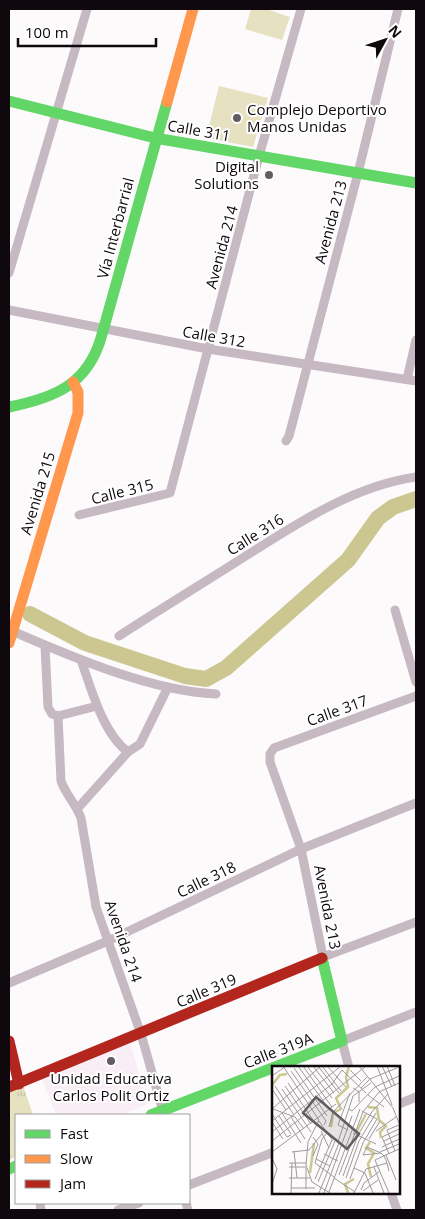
<svg xmlns="http://www.w3.org/2000/svg" width="425" height="1219" font-family="'Open Sans',sans-serif">
<defs>
<pattern id="park-tufts" width="24" height="20" patternUnits="userSpaceOnUse" patternTransform="scale(1.25)"><rect width="24" height="20" fill="#e5e1c1"/><path d="M3 7l-1-3M5 7V3M7 7l1-3M15 17l-1-3M17 17v-4M19 17l1-3" fill="none" stroke="#c3c0a5"/></pattern>
</defs>
<rect width="100%" height="100%" fill="#fdfafc"/>
<polygon fill="#f9eef5" points="130,1043 148,1104 121,1115 56,1115 42,1079"/>
<g fill="#e5e1c1">
<polygon points="251,9 266,9 290,17 282,40 245,29"/>
<polygon points="219,86 268,98 253,147 206,138"/>
</g>
<polygon fill="url(#park-tufts)" points="23,1085 33,1115 16,1115 16,1157 9,1160 9,1091"/>
<g fill="none" stroke-linecap="round" stroke-linejoin="round">
<polyline stroke="#ccc790" stroke-width="16" points="30,614 85,643 185,676 206,679 226,668 348,560 378,518 393,507 416,499"/>
<g stroke="#c6b9c1" stroke-width="9">
<polyline points="9,273 87,9"/>
<polyline points="9,310 208,349 416,381"/>
<polyline points="407,379 416,340"/>
<polyline points="286,441 289,436 358,173 398,9"/>
<polyline points="79,515 170,493 259,156 301,9"/>
<polyline points="395,610 416,682"/>
<path d="M12 631C72 657 151 691 216 694"/>
<path d="M119 636C159 610 200 585 241 559 295 525 352 486 416 477"/>
<polyline points="45,646 48,707 52,714 58,716 97,706"/>
<path d="M81 660C91 688 103 734 128 752L140 744 168 687"/>
<polyline points="416,696 274,748 270,754 270,762 301,849 323,957 416,922"/>
<path d="M58 716 61 781C66 795 76 804 81 818L96 907 141 1034 164 1115"/>
<polyline points="78,808 128,752"/>
<polyline points="9,983 110,940 301,849 416,803"/>
<polyline points="349,1068 342,1041 416,1012"/>
<polyline points="399,1104 416,1097"/>
<polyline points="189,1185 274,1152"/>
<polyline points="391,1193 397,1210"/>
<polyline points="40,1203 41,1210"/>
<polyline points="186,1203 188,1210"/>
<polyline points="118,1210 139,1203"/>
</g>
<g stroke="#63d668" stroke-width="11">
<polyline points="9,101 155,138 416,183"/>
<path d="M9 407C54 398 87 385 101 338L167 102"/>
<polyline points="151,1115 342,1041 322,958"/>
<polyline points="9,1169 16,1166"/>
</g>
<g stroke="#ff974d" stroke-width="11">
<polyline points="167,102 193,9"/>
<polyline points="9,643 78,413 78,392 73,382"/>
</g>
<g stroke="#b3261e" stroke-width="11">
<polyline points="9,1041 19,1084"/>
<polyline points="9,1087 322,958"/>
</g>
</g>
<g fill="#625d61" stroke="#fff" stroke-width="2">
<circle cx="237" cy="118" r="5"/>
<circle cx="269" cy="175" r="5"/>
<circle cx="111" cy="1061" r="5"/>
</g>
<g text-anchor="middle" dominant-baseline="central" stroke-width="4" stroke-linejoin="round" paint-order="stroke">
<g font-size="15" fill="#0f090d" stroke="#fff" text-anchor="start">
<text x="247" y="109">Complejo Deportivo<tspan x="247" dy="17">Manos Unidas</tspan></text>
<text x="259" y="166" text-anchor="end">Digital<tspan x="259" dy="17">Solutions</tspan></text>
<text x="111" y="1078" text-anchor="middle">Unidad Educativa<tspan x="111" dy="17">Carlos Polit Ortiz</tspan></text>
</g>
<g font-size="15" fill="#0f090d" stroke="#fff">
<text transform="translate(199 130) rotate(10)">Calle 311</text>
<text transform="translate(330 222) rotate(-75)">Avenida 213</text>
<text transform="translate(115 228) rotate(-75)">Vía Interbarrial</text>
<text transform="translate(221 247) rotate(-75)">Avenida 214</text>
<text transform="translate(214 336) rotate(10)">Calle 312</text>
<text transform="translate(122 491) rotate(-14)">Calle 315</text>
<text transform="translate(37 493) rotate(-73)">Avenida 215</text>
<text transform="translate(255 534) rotate(-32)">Calle 316</text>
<text transform="translate(337 710) rotate(-20)">Calle 317</text>
<text transform="translate(206 879) rotate(-26)">Calle 318</text>
<text transform="translate(328 907) rotate(79)">Avenida 213</text>
<text transform="translate(124 941) rotate(71)">Avenida 214</text>
<text transform="translate(206 990) rotate(-23)">Calle 319</text>
<text transform="translate(278 1050) rotate(-21)">Calle 319A</text>
</g>
</g>
<g transform="translate(272 1066)">
<rect width="128" height="128" fill="#fdfafc"/>
<path fill="none" stroke="#ccc790" stroke-width="2.5" d="M0 19 8 9 15 8M96 41 105 42 107 54 114 60 108 66 109 72M59 61 61 47 69 43 64 32 76 21 74 11 77 0M85 65 94 48M98 76 94 82 102 87 96 98 99 111M38 107 42 77M76 127 73 118 82 113"/>
<path fill="none" stroke="#9e9a9c" stroke-width="1" d="M11 0 47 54 36 76 34 99 40 116 58 127M26 0 57 43M31 0 60 41M35 0 60 32M41 0 62 27M46 0 67 27M50 0 69 25M55 0 74 21M87 0 121 42 127 57M105 0 120 39M110 0 120 21M115 0 123 20M22 2 55 50M70 4 94 27M78 4 89 15M19 5 54 55 52 59M0 10 14 0M16 17 43 57M3 20 22 49M13 20 39 58M81 22 87 26V36M89 22 98 13 127 1M0 23 14 44M10 23 39 66M96 29 112 41M0 43 49 0M1 43 23 51 32 63M77 43 80 45 103 21 127 10M10 47 29 77M0 48 15 71 19 69M7 50 19 68M19 51 33 73M0 55 69 0M47 55 61 75M0 56 11 73M57 61 61 46 95 11M76 64 66 59 78 27M49 65 57 82M104 65 124 51M0 66 60 18 70 4M55 67 50 73 43 97 62 111M81 67 104 78M97 73 108 55M0 75 94 0M112 75 127 68M66 76 81 30 99 17M110 81 127 73M22 85 25 112M123 85 115 64 127 59M0 86 64 38M20 86 37 84 50 68M108 86 127 78M109 87 91 89 95 81 109 87 112 90 114 94 117 105M52 88 66 95M117 88 110 71 127 63M114 89 124 114M41 90 46 78 41 71M0 92 5 103 0 118M44 93 58 100M103 94 117 127M103 94 127 83M17 97H34M17 101H34M102 101 112 127M34 102V123M82 102 93 107 101 127M67 109 91 46 107 26 127 17M71 110 86 69 99 47 116 28M17 112H38M62 112 83 126M74 112 87 75 104 47M43 113 60 74M78 113 91 77 105 53 90 45M46 116 63 75M19 122H43M89 124 92 117 108 105M91 125 106 114M57 126 88 43M19 127 20 97M47 127 67 77M52 127 80 50M82 127 94 103 115 97"/>
<path fill="#625d61" fill-opacity="0.15" stroke="#625d61" stroke-width="2.5" d="M44 31 87 68 75 83 31 47Z"/>
<rect width="128" height="128" fill="none" stroke="#0f090d" stroke-width="2.5"/>
</g>
<rect width="425" height="1219" fill="none" stroke="#0f090d" stroke-width="20"/>
<rect x="15" y="1114" width="175" height="90" fill="#ffffff" stroke="#9f9d9e"/>
<rect x="25" y="1130" width="25" height="8" fill="#63d668" stroke="#9f9d9e"/>
<text x="60" y="1139" font-size="15" fill="#0f090d">Fast</text>
<rect x="25" y="1155" width="25" height="8" fill="#ff974d" stroke="#9f9d9e"/>
<text x="60" y="1164" font-size="15" fill="#0f090d">Slow</text>
<rect x="25" y="1180" width="25" height="8" fill="#b3261e" stroke="#9f9d9e"/>
<text x="60" y="1189" font-size="15" fill="#0f090d">Jam</text>
<g transform="translate(385 40) rotate(50)" stroke="#ffffff" stroke-width="4" paint-order="stroke">
<path d="M0-4L9 19L0 12L-9 19Z" fill="#0f090d"/>
<text y="-8" font-size="14" font-weight="bold" text-anchor="middle" fill="#0f090d">N</text>
</g>
<path d="M18 38v8h138v-8" fill="none" stroke="#0f090d" stroke-width="2.5"/>
<text x="25" y="38" font-size="15" fill="#0f090d" stroke="#ffffff" stroke-width="4" paint-order="stroke">100 m</text>
</svg>
